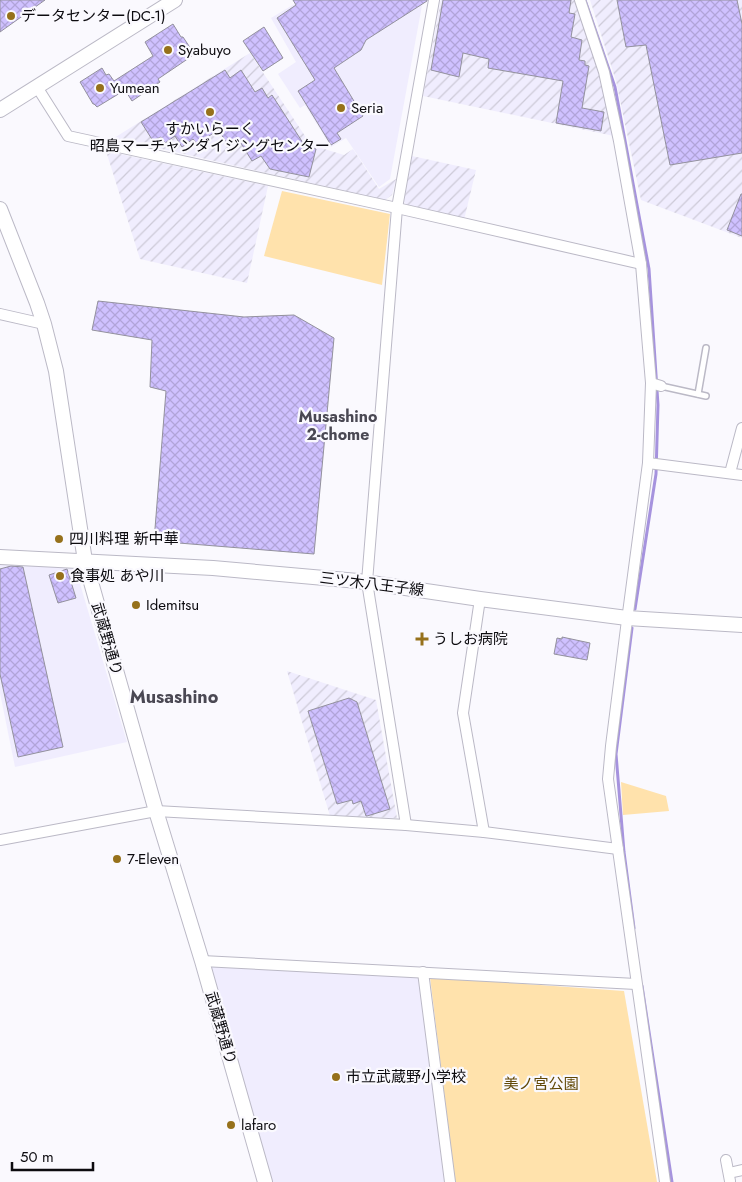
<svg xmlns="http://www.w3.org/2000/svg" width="742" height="1182" font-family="Jost,'Noto Sans JP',sans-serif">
<defs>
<pattern id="industrial-furrows" width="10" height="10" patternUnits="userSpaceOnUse" patternTransform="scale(1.25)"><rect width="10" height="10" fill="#f0edfe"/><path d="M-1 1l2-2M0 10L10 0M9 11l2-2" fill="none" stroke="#cdcad8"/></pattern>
<pattern id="building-cross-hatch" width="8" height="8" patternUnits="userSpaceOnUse" patternTransform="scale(1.25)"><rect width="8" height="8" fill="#cfc1ff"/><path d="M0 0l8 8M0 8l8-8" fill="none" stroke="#b1a4d9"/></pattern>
</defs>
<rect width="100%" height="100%" fill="#faf9fe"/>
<g fill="#f0edfe">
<polygon points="301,0 423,0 390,179 379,187 346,138 331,147 305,105 300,108 278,74 296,62 271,18"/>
<polygon points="0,564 20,564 75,567 127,742 15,767 0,693"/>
<polygon points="202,961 423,972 450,1182 265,1182"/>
</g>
<g fill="url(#industrial-furrows)">
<polygon points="441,0 575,0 597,66 614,136 423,96"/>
<polygon points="590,0 742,0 742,238 641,200 616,81"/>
<polygon points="250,53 311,145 344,155 353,149 379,189 396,179 392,195 385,200 114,138"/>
<polygon points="106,151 268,186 247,283 140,259"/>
<polygon points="412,156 476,170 464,220 410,209 404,202"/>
<polygon points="287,671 376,700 397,818 330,816"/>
</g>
<g fill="#ffe2ac">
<polygon points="282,191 390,214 382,285 264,256"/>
<polygon points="621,782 666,796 669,811 623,815"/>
<polygon points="430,977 624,991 657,1182 455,1182"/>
</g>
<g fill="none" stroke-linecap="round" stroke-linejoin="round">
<g stroke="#a693de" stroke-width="3">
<polyline points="585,0 615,87 649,269 658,405 656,474 635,609"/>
<polyline points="632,628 616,754 624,852 634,928"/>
<polyline points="642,986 672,1182"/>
</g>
</g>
<g fill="url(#building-cross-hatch)" stroke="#93919d">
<polygon points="0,0 45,0 0,32"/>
<polygon points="293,0 427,0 427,1 366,40 361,50 334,68 363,116 337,133 341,139 331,145 298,91 315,80 277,18 296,5"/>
<polygon points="443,0 571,0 569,13 575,14 571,37 582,40 579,60 585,61 585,65 589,66 582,108 604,112 601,131 556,123 563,81 488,68 489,59 463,53 459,77 431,70"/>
<polygon points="617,0 737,0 742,24 742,153 670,165 646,45 626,47"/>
<polygon points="173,24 181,37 183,37 193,52 191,54 192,56 158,79 160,82 132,101 125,90 97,107 94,104 93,104 80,82 102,68 106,75 109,74 114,81 153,56 145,42"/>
<polygon points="264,27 283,58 263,71 243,41"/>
<polygon points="225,70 230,78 241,70 255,92 262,88 268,98 272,95 305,146 316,149 309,177 270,169 261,156 252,161 239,140 229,146 218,130 197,144 193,139 182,147 175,136 165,143 161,137 153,141 141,122"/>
<polygon points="741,194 742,194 742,236 727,230"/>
<polygon points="98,301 244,317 294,315 334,338 314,554 154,541 166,391 150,387 152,340 92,330"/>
<polygon points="11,566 23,567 63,747 18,757 0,674 0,569"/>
<polygon points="67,569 76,598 58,603 49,575"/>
<polygon points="562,637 590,643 587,660 554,654 557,638 562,639"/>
<polygon points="349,698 357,702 390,809 367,816 366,816 361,801 353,804 352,800 337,804 308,711"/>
</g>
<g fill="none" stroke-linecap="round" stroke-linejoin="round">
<defs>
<g id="lane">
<polyline points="661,386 706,396"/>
<polyline points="698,394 706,348"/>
</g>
<g id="street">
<polyline points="580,0 604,72 619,141 641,264 651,383 648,463 626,628 611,746 608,779 665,1182"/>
<polyline points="37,87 68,136 397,208 641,264"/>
<polyline points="0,314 44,324"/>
<polyline points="651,383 661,386"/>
<polyline points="648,463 742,475"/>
<polyline points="730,473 742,428"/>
<polyline points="480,599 463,713 484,832"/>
<polyline points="406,825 367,582 397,208 434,0"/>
<polyline points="0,840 156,811 406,825 484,832 618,849"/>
<polyline points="202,961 636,984"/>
<polyline points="423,972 450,1182"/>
<polyline points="726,1160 730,1181"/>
<polyline points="729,1173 742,1170"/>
</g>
<g id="secondary">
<polyline points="0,110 175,0"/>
<polyline points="0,209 37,303 44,324 56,371 85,561 156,811 202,961 265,1182"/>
<polyline points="0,557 213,568 358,581 480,599 627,618 742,625"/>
</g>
</defs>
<use href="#lane" stroke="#bbb9c6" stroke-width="8"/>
<use href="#street" stroke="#bbb9c6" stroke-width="12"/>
<use href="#secondary" stroke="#bbb9c6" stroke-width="16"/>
<use href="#lane" stroke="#fff" stroke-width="5"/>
<use href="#street" stroke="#fff" stroke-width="10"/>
<use href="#secondary" stroke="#fff" stroke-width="14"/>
</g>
<g fill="#96711b" stroke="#faf9fe" stroke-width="2">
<circle cx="11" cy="16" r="5"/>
<circle cx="168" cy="50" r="5"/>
<circle cx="100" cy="88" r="5"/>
<circle cx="341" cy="108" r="5"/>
<circle cx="210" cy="112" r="5"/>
<circle cx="59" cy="539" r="5"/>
<circle cx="60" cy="576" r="5"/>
<circle cx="136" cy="605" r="5"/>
<path d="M419.5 631.5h5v5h5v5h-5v5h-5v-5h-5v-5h5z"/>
<circle cx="117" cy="859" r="5"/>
<circle cx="336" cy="1077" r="5"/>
<circle cx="231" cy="1125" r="5"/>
</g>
<g text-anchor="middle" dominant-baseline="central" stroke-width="4.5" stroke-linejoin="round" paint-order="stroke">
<g font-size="15" fill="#0c0b0f" stroke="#faf9fe" text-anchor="start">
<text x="21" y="16">データセンター(DC-1)</text>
<text x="178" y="50">Syabuyo</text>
<text x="110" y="88">Yumean</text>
<text x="351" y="108">Seria</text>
<text x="210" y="129" text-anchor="middle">すかいらーく<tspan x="210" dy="17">昭島マーチャンダイジングセンター</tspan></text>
<text x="69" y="539">四川料理 新中華</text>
<text x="70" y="576">食事処 あや川</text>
<text x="146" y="605">Idemitsu</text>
<text x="433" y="639">うしお病院</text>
<text x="127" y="859">7-Eleven</text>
<text x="346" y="1077">市立武蔵野小学校</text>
<text x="241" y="1125">lafaro</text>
</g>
<g font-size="15" fill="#0c0b0f" stroke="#faf9fe">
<text transform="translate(372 584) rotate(7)">三ツ木八王子線</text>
<text transform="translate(107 639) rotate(74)">武蔵野通り</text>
<text transform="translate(221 1028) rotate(74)">武蔵野通り</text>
</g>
<g font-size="15" fill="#624806" stroke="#faf9fe">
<text x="541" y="1084">美ノ宮公園</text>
</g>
<g font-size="16" font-weight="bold" fill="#4a4853" stroke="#faf9fe">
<text x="338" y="416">Musashino<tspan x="338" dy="18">2-chome</tspan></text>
</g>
<g font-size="18" font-weight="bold" fill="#4a4853" stroke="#faf9fe">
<text x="174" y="697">Musashino</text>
</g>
</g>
<path d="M12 1162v8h81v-8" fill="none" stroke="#0c0b0f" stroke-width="2.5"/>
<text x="20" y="1162" font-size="15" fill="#0c0b0f" stroke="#faf9fe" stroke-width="4" paint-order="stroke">50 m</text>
</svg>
